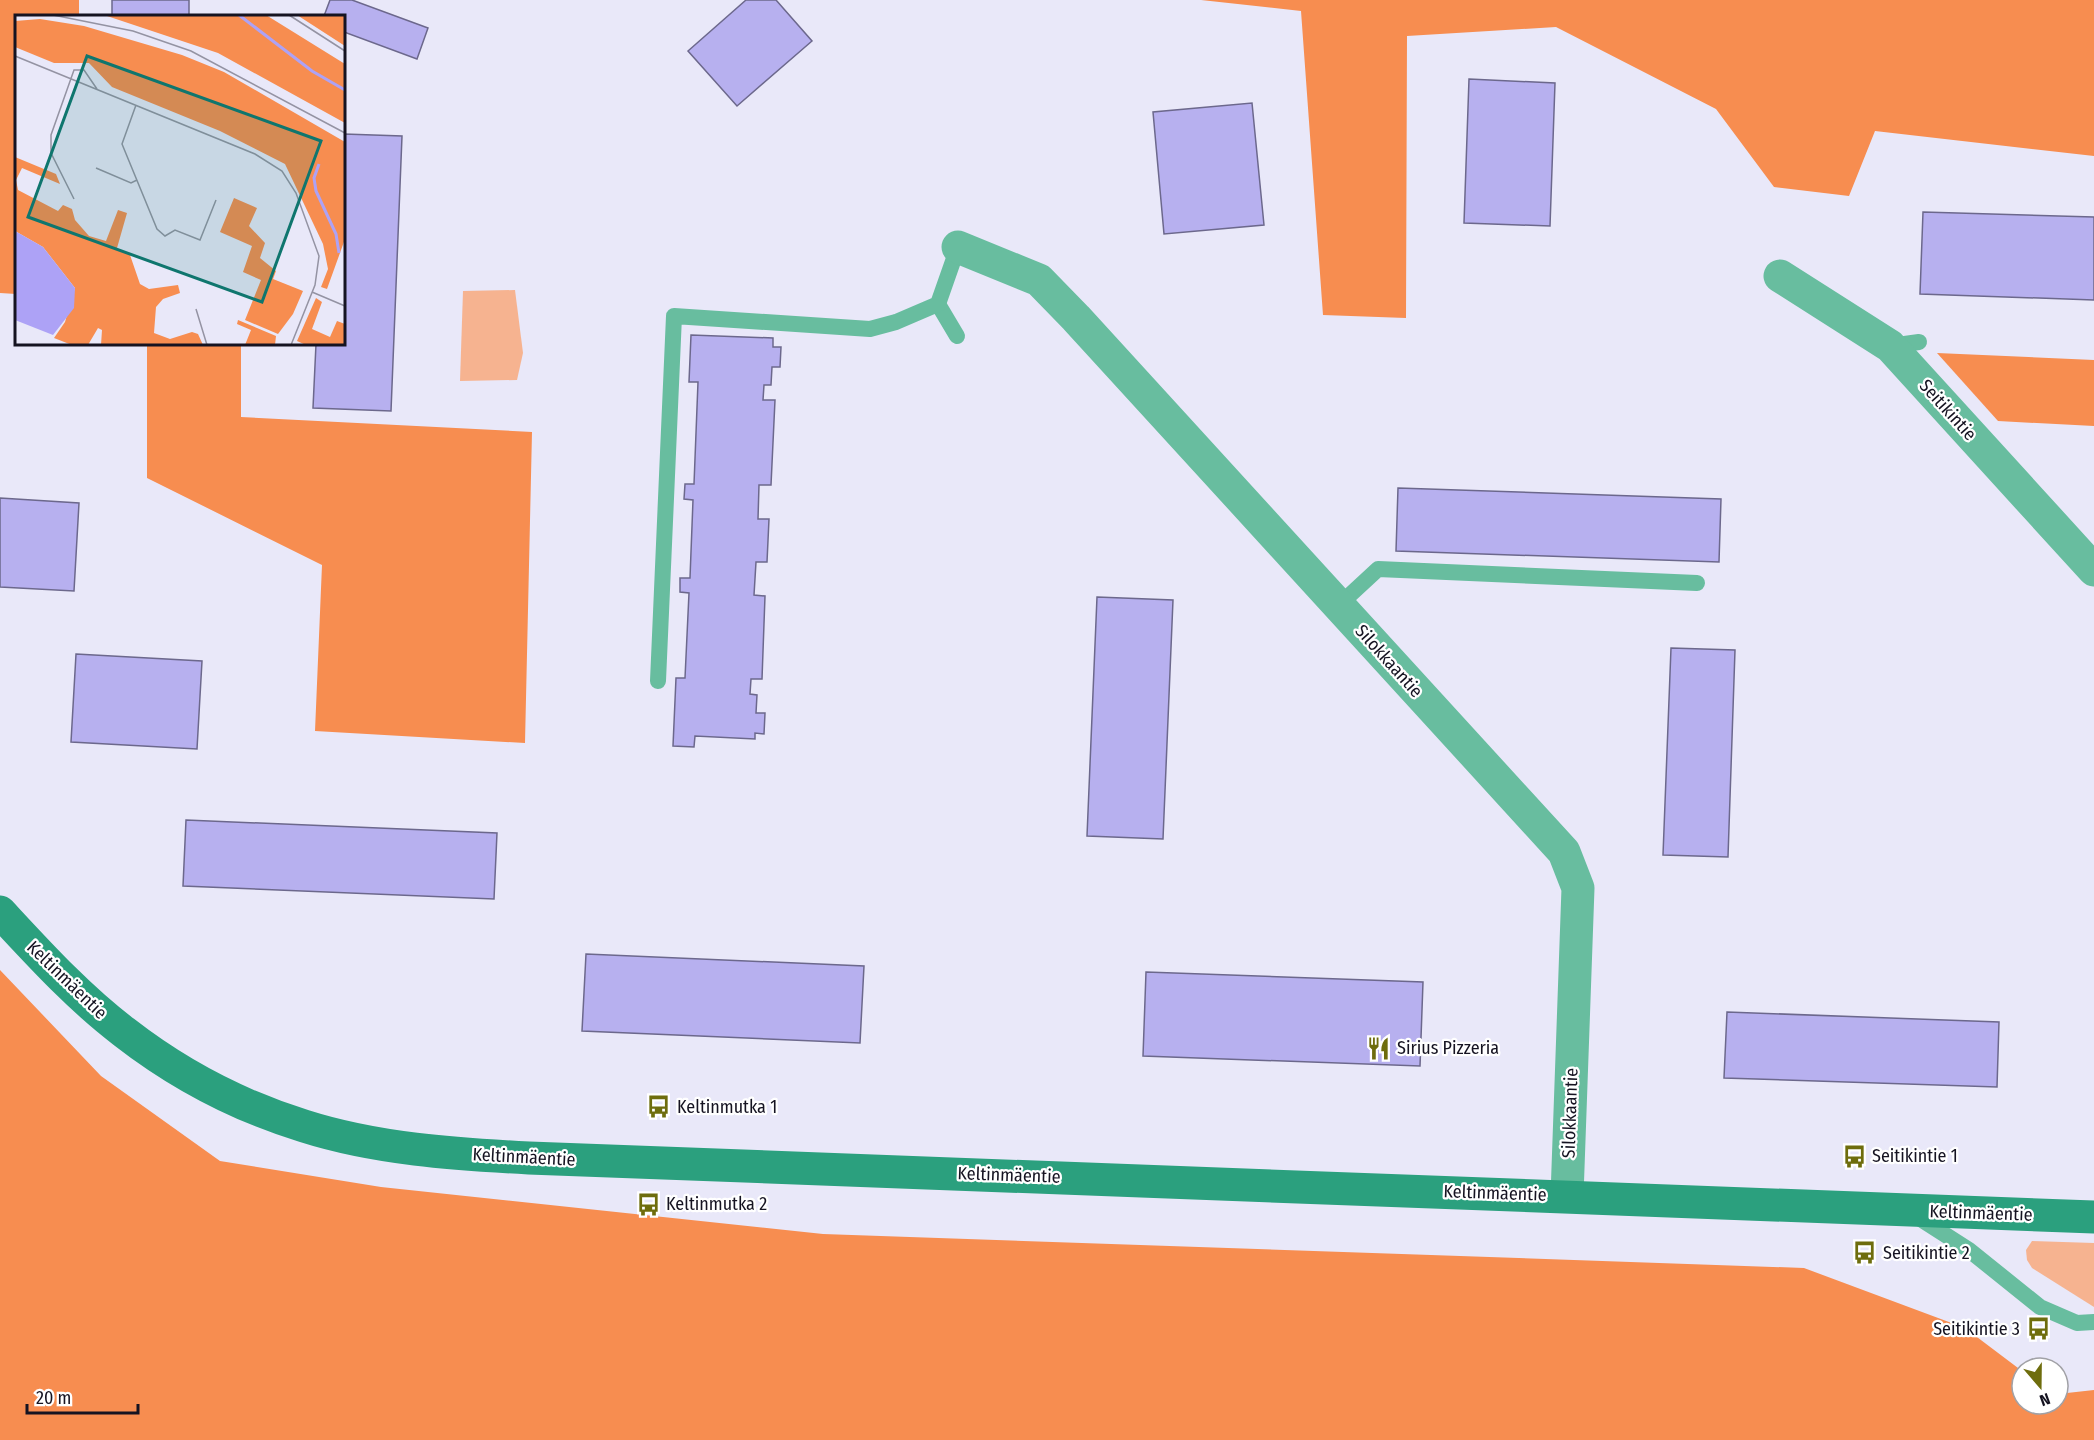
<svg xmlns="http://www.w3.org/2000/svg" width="2094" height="1440" font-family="'Fira Sans Condensed',sans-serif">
<rect width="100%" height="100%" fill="#e9e8f9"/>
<g fill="#f6b390">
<polygon points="515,290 523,353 517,380 460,381 463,291"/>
<polygon points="2032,1241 2094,1243 2094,1307 2032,1268 2027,1260 2026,1250"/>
</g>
<g fill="#f78d50">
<polygon points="0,0 79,0 79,16 16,16 16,294 0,293"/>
<polygon points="1201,0 2094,0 2094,156 1875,131 1849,196 1774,187 1716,109 1556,27 1407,36 1406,318 1323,315 1301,11"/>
<polygon points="147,344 241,344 241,417 532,432 525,743 315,731 322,565 147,478"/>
<polygon points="1937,353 2094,360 2094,426 1998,421"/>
<polygon points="0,970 101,1076 220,1161 381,1187 823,1234 1804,1268 1965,1328 2022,1371 2022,1404 2058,1404 2058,1394 2094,1390 2094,1440 0,1440"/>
</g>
<g fill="#b7b0ef" stroke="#6c688c" stroke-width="1.5">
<rect x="112" y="0" width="77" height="16"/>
<polygon points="330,0 352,0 428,28 417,59 344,32 344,16 324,16"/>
<polygon points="746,0 776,0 812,41 737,106 688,51"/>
<polygon points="1469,79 1555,83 1550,226 1464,223"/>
<polygon points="1252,103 1264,225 1164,234 1153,112"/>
<polygon points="344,134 402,136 391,411 313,408 316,344 344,344"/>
<polygon points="1923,212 2094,217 2094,300 1920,294"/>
<polygon points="691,335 773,338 773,347 781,347 780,367 772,367 771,385 764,385 763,400 775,400 771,485 759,485 758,519 769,519 767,562 756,562 754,595 765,596 762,679 751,679 750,694 757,695 756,713 765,713 764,734 755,733 755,739 695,736 694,747 673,746 676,678 685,678 689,593 680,592 680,578 690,578 693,500 684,499 685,484 694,484 698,382 689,382"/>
<polygon points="1398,488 1721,499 1719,562 1396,551"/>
<polygon points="0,498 79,503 74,591 0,587"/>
<polygon points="1097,597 1173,600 1163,839 1087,836"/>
<polygon points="1671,648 1735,650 1728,857 1663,855"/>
<polygon points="76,654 202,661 197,749 71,742"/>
<polygon points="186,820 497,833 494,899 183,886"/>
<polygon points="586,954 864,966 860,1043 582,1031"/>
<polygon points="1146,972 1423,982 1420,1066 1143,1056"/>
<polygon points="1727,1012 1999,1022 1997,1087 1724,1078"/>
</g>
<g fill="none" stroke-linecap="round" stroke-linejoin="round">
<g stroke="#68bd9f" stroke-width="16">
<polyline points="938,304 957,336"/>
<polyline points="1890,346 1919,342"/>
<polyline points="1338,606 1378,569 1697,583"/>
<polyline points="658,681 674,316 870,329 896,322 938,304 958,247"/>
<polyline points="1916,1216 1969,1250 2040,1307 2077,1323 2094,1322"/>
</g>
<g stroke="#68bd9f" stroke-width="33">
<polyline points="958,247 1039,280 1076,318 1564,852 1578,888 1567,1196"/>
<polyline points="1780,276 1890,346 2094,570"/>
</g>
<path stroke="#2ba07e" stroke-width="33" d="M0 912C39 954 78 997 124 1032 178 1074 239 1106 304 1126 376 1149 454 1154 529 1158L2094 1217"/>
</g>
<defs>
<symbol id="restaurant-bare" viewBox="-9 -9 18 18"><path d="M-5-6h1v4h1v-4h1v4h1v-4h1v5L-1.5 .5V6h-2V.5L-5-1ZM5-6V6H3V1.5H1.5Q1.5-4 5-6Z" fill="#6e6d0d" stroke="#fff" stroke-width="2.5" paint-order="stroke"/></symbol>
<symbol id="bus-bare" viewBox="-9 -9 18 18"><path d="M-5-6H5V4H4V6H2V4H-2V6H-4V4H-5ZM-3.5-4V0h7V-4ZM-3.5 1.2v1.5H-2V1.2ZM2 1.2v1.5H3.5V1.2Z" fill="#6e6d0d" stroke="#fff" stroke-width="2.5" paint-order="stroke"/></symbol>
</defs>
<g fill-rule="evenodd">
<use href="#restaurant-bare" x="1362" y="1032" width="33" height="33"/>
<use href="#bus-bare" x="642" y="1090" width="33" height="33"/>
<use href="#bus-bare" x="1838" y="1140" width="33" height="33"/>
<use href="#bus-bare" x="632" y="1188" width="33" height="33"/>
<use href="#bus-bare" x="1848" y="1236" width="33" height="33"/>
<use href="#bus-bare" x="2022" y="1312" width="33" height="33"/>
</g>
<g text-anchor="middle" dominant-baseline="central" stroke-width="4.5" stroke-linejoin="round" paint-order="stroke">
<g font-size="18" fill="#151321" stroke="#fff">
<text transform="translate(1948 410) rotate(48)">Seitikintie</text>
<text transform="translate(1389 661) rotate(48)">Silokkaantie</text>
<text transform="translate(67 980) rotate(44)">Keltinmäentie</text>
<text transform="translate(1570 1113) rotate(-88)">Silokkaantie</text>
<text transform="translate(524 1157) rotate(3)">Keltinmäentie</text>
<text transform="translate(1009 1175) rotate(2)">Keltinmäentie</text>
<text transform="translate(1495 1193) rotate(2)">Keltinmäentie</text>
<text transform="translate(1981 1213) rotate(2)">Keltinmäentie</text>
</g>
<g font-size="18" fill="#151321" stroke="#fff" text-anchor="start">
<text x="1397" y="1048">Sirius Pizzeria</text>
<text x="677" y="1107">Keltinmutka 1</text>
<text x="1872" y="1156">Seitikintie 1</text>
<text x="666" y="1204">Keltinmutka 2</text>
<text x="1883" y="1253">Seitikintie 2</text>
<text x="2020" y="1329" text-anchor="end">Seitikintie 3</text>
</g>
</g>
<g transform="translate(15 15)">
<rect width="330" height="330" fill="#e9e8f9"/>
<path d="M89 0H251L330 49V108L203 38ZM282 0H330V31ZM25 4 69 11 167 40 209 57 330 127V224L312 274 306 272 313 254 308 229 270 149 205 116 97 72 74 48H39L0 32V6ZM0 142 41 159 45 169 7 153 1 165 3 175 43 196 48 190 57 194 60 205 74 221 91 226 103 195 112 198 102 233 115 240 125 269 134 274 163 270 165 278 148 284 141 292 139 318 155 324 177 317 183 319 188 330H86L87 315 83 313 73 330H57L39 323 50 307 60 273 28 232 0 216ZM219 183 242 193 234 211 250 228 245 243 261 256 258 264 288 276 278 299 263 319 230 305 246 265 228 257 237 231 205 217ZM301 283 307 287 297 314 315 322 322 306 330 309V330H291L282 326ZM223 305 261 321 260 330H230L236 315 222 309Z" fill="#f78d50"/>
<path d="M0 216 28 232 60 273 59 293 38 320 0 305Z" fill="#ada2f6"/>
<path fill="none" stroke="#ada2f6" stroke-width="3" d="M224 0 297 56 330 75M304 149 299 163 301 176 321 219 324 238"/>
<path fill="none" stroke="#9493a3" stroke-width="1.5" d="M38 0 118 16 176 36 330 118M274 0 330 36M0 41 240 139 267 156 281 178 304 241 300 270 276 330M121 90 107 129 142 214 150 221 160 215 185 225 201 185M81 153 116 168 122 165M59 184 36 138V120L59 55H69L82 74M297 277 330 291M181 294 192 330"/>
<path fill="#0f766e" fill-opacity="0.15" stroke="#0f766e" stroke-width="3" d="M72 41 306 126 247 287 13 202Z"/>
<rect width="330" height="330" fill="none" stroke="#151321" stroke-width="3"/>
</g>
<g transform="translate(2040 1386) rotate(160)"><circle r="28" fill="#ffffff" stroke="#a1a1a6" stroke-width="1.5"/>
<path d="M0-4.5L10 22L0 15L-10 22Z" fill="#6e6d0d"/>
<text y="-9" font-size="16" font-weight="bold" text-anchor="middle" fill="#151321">N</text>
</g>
<path d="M27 1404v9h111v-9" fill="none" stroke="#151321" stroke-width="3"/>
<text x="36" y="1404" font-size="18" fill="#151321" stroke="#ffffff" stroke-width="4.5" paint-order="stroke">20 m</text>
</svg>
